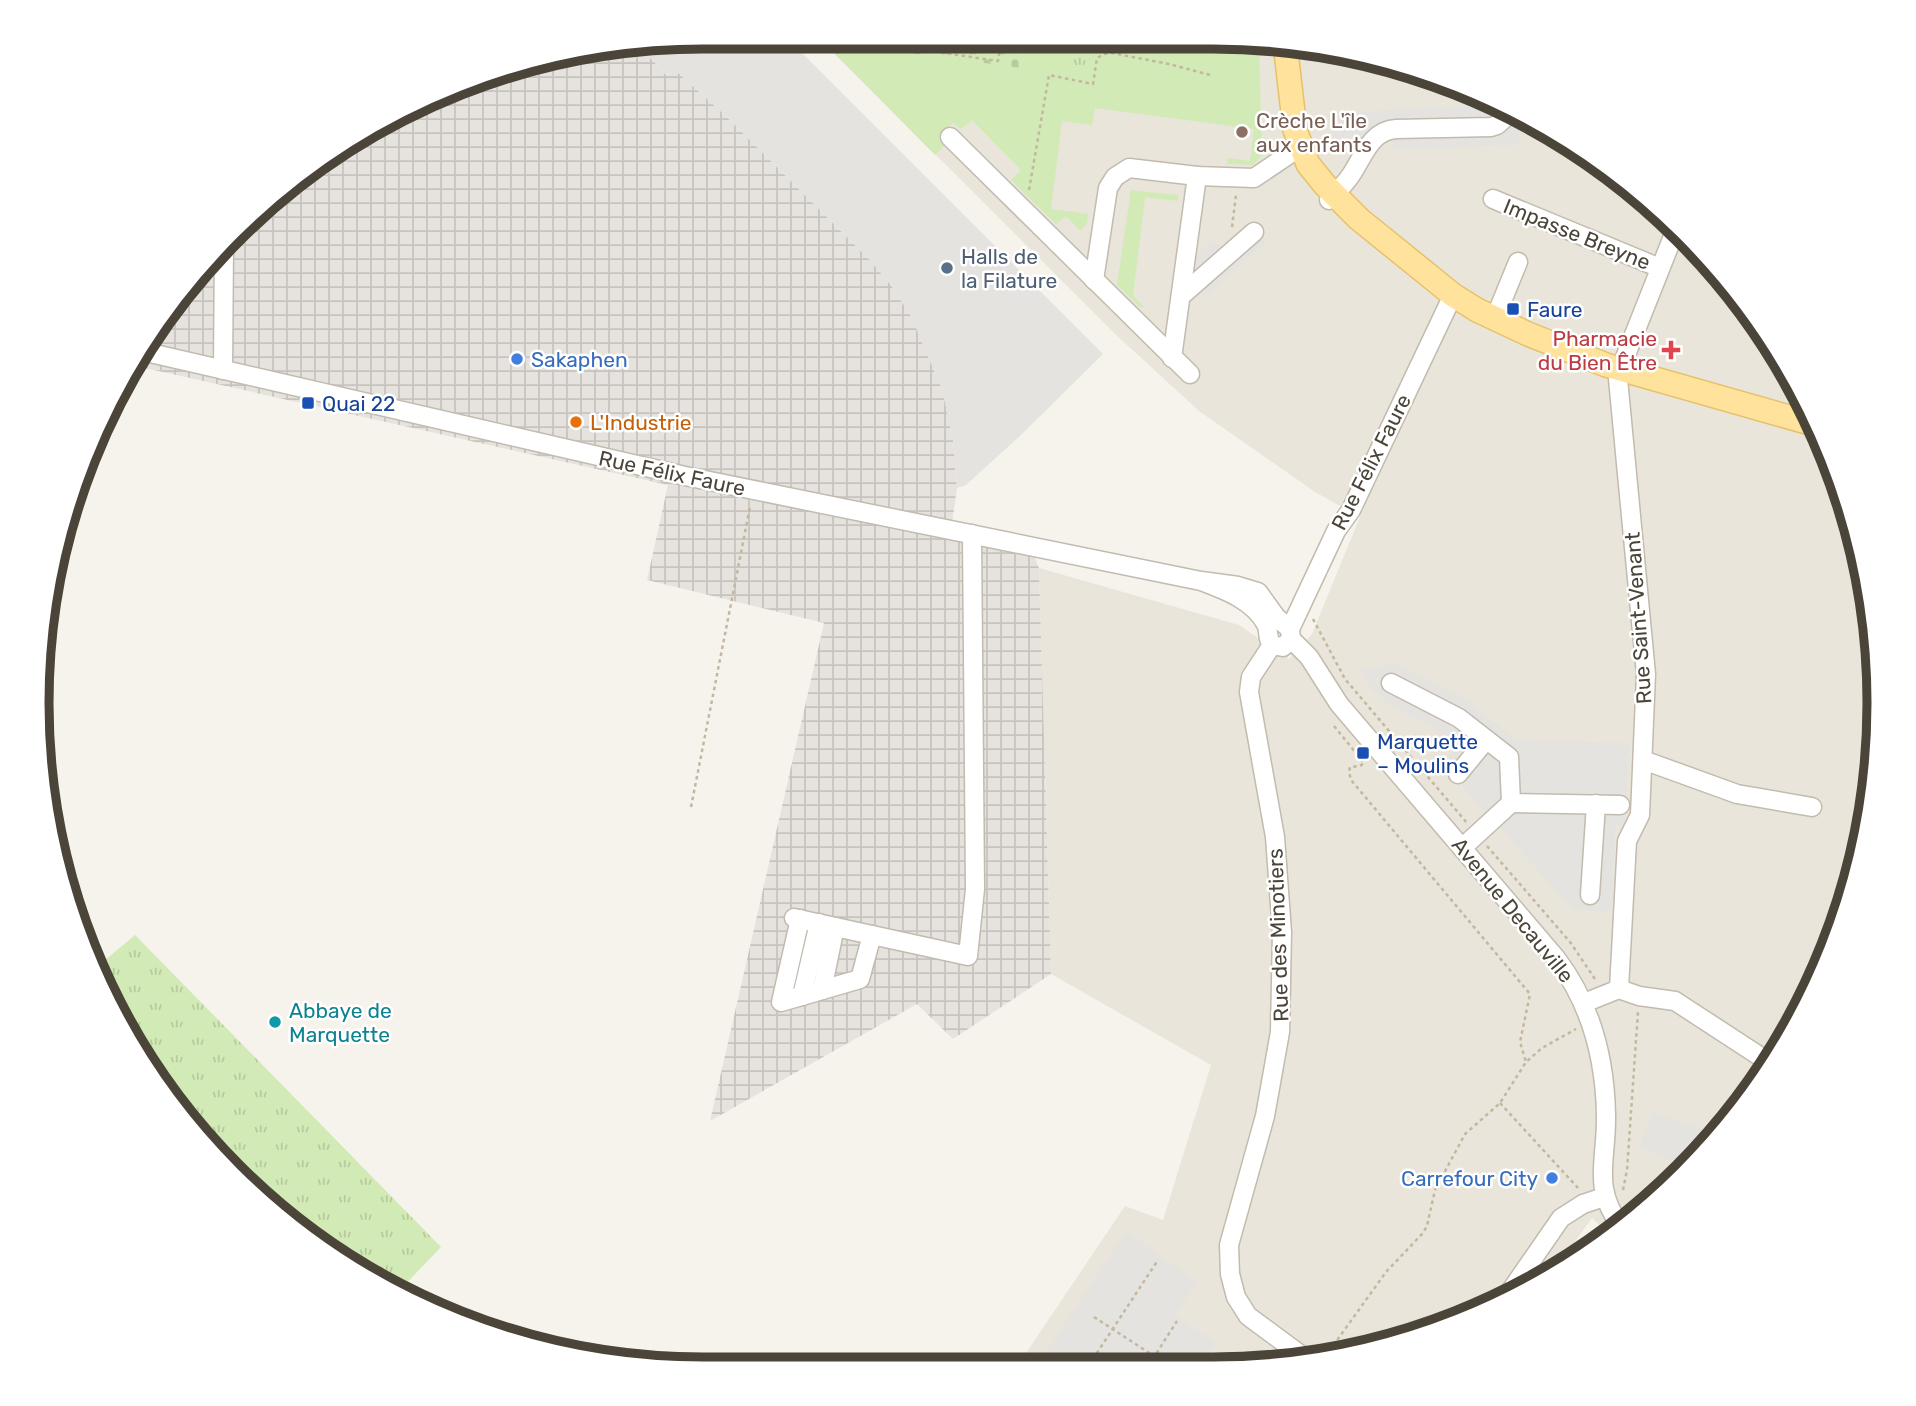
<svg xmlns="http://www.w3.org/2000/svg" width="1916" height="1406" font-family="Rubik,sans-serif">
<defs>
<pattern id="industrial-grid" width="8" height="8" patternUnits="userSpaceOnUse" patternTransform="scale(1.75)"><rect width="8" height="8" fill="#e6e2dd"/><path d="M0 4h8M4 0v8" fill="none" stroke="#c7c3be"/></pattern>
<pattern id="cemetery-stones" width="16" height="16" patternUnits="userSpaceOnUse" patternTransform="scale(1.75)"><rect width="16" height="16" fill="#d2eab5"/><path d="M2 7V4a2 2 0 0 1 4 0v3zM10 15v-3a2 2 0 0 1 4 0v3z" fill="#b6ca9c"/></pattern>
<pattern id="park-tufts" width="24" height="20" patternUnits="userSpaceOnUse" patternTransform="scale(1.75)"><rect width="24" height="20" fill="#d2eab5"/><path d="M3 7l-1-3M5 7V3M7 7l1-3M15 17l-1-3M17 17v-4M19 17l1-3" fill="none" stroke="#b6ca9c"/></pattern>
</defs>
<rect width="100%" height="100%" fill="#f6f3ec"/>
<polygon fill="#eae5da" points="818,37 1256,38 1385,59 1583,149 1742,298 1811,409 1857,531 1878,660 1873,790 1844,918 1790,1036 1714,1143 1618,1232 1611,1236 1592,1218 1556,1268 1468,1319 1300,1363 1018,1365 1125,1206 1163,1220 1211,1065 1051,974 1039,568 1239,625 1289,659 1312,634 1360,517 1315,492 1199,411 1114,333"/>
<polygon fill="url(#industrial-grid)" points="639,45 666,75 675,70 726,116 869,259 891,285 911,316 942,389 953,438 957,488 950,537 1034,555 1039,568 1051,974 953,1039 917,1004 710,1121 824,623 647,580 668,485 136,366 232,232 370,126 530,60"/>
<g fill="#d2eab5">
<polygon points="1026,38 1202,38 1259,45 1262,155 1253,165 1227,164 1228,158 1250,161 1254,129 1095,108 1092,125 1062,121 1051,209 1088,214 1087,223 1081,231 1066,216 1056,224 1011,180 1021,170 972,120 961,129 953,123 939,136 946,144 935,155 823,42 1021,68"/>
<polygon points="1131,190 1178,195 1178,201 1143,197 1145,198 1133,296 1145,308 1140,307 1117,285"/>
</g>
<polygon fill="url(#cemetery-stones)" points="818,37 1026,38 1021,68 823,42"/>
<g fill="url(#park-tufts)">
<polygon points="1066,42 1084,44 1082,60 1094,62 1092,79 1045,72 1048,55 1063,57"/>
<polygon points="135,935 441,1247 398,1292 370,1280 264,1204 174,1108 98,966"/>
</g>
<g fill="#e5e3e0">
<polygon points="703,37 786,37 1103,354 1021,435 966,485 957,488 953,438 942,389 911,316 891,285 869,259 726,116 675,70 666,75 639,45"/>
<polygon points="1486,105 1525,123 1518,145 1393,149 1393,140 1334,147 1331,113"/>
<polygon points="1248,224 1266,243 1205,297 1191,282 1192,258 1213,240 1221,248"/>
<polygon points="1395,664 1468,701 1517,740 1630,743 1624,826 1615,826 1612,912 1573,910 1467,792 1439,767 1459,742 1388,704 1368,685 1360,669"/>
<polygon points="1654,1112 1719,1135 1678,1176 1675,1163 1639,1147"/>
<polygon points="1126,1231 1197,1282 1175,1315 1216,1343 1202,1364 1038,1365"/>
</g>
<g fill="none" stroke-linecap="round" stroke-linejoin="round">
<defs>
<g id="minor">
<polyline points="950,137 1190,374"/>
<polyline points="1493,199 1660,268"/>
<path d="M1329 200C1337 192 1345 184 1351 175 1364 156 1370 131 1396 129L1491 127 1497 125 1508 115"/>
<polyline points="1094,280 1108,188 1115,177 1129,168 1197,176 1254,178 1300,147"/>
<polyline points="1181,296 1254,232"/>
<polyline points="1495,318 1518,262"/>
<path d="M146 352 685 476 1201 581 1238 586 1258 592 1276 617 1290 629 1291 639 1283 647 1272 645C1266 637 1270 632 1266 624 1253 600 1225 590 1201 581"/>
<polyline points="1172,358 1197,176"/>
<polyline points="223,370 224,243"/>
<polyline points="1290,629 1336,531 1351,510 1453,295"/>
<path d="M1291 639 1309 657 1339 704 1556 958C1591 1004 1605 1058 1606 1115 1607 1161 1591 1187 1622 1228"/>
<polyline points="1272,645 1251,677 1249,692 1275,837 1282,932 1280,1032 1265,1116 1229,1245 1230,1274 1236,1297 1248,1316 1309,1361"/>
<polyline points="1391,683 1459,718 1509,757 1511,803 1620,805"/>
<polyline points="1643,760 1737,794 1812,807"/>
<polyline points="1458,774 1486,740"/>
<polyline points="1462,848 1511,803"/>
<polyline points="1590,895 1596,804"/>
<polyline points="794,918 968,956 975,889 972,534"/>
<polyline points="800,919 781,1002 860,979 872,935"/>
<polyline points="1619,989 1639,996 1675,1001 1767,1061"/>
<polyline points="822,990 835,927"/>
<polyline points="802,996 819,923"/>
<polyline points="1584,1003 1619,989 1627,841 1640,815 1646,674 1618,379 1620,370 1674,234"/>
<polyline points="1507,1296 1561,1218 1583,1204 1604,1197"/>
</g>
<polyline id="major" points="1285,43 1295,130 1308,164 1325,185 1359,219 1453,295 1477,310 1528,334 1606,365 1817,425"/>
</defs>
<use href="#minor" stroke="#c2bbae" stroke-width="21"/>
<use href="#major" stroke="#e6c16a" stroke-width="26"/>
<g stroke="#c4b79f" stroke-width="2.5" stroke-dasharray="3.5 3.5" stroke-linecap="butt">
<polyline points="837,37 998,61 1002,38"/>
<polyline points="950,37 1001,44"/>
<polyline points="915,49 917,37"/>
<polyline points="1029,190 1049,75 1093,84 1097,58 1104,54 1112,53 1169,64 1210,75"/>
<polyline points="1232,227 1236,195"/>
<polyline points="1313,619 1345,679 1467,823"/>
<polyline points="1334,726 1364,763 1360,766 1350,767 1349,772 1351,780 1530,994 1520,1042 1526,1062"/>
<polyline points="691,807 750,507"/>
<polyline points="1487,846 1570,942 1595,979"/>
<polyline points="1500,1103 1578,1188"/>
<polyline points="1623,1190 1627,1170 1638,1012"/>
<polyline points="1630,1207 1637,1214"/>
<polyline points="1094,1317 1154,1356 1152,1359 1162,1364"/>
<polyline points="1325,1357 1386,1272 1423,1233 1427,1226 1435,1190 1465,1134 1500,1103 1526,1062 1542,1048 1576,1029"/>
<polyline points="1089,1365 1158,1260"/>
<polyline points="1149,1365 1177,1321"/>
</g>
<use href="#minor" stroke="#fff" stroke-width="18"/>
<use href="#major" stroke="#ffe39c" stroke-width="23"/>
</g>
<circle fill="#8d6e63" stroke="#fff" stroke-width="2.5" cx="1242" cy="132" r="7"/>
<circle fill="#5c6f8a" stroke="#fff" stroke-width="2.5" cx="947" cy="268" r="7"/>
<g fill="#1a4fb4" stroke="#fff" stroke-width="2.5">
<rect x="1506" y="302" width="14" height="14" rx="3.5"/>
<rect x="301" y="396" width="14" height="14" rx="3.5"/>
<rect x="1356" y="746" width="14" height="14" rx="3.5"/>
</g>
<path fill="#e0444e" stroke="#fff" stroke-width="2.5" d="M1667.5 339.5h7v7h7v7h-7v7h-7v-7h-7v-7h7z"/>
<g fill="#3f7fe0" stroke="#fff" stroke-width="2.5">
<circle cx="517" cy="359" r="7"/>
<circle cx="1552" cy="1178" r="7"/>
</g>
<circle fill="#e8710a" stroke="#fff" stroke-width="2.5" cx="576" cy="422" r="7"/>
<circle fill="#0f9aa8" stroke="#fff" stroke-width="2.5" cx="275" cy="1022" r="7"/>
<g text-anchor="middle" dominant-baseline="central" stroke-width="5" stroke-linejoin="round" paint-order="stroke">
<g font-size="21" fill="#785e54" stroke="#fff" text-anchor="start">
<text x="1256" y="120">Crèche L'île<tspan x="1256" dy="24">aux enfants</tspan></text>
</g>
<g font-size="21" fill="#4b4439" stroke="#fff">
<text transform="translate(1577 234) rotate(22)">Impasse Breyne</text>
<text transform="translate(1371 462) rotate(-63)">Rue Félix Faure</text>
<text transform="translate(672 473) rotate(12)">Rue Félix Faure</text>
<text transform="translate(1638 618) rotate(-94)">Rue Saint-Venant</text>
<text transform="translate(1513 910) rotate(51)">Avenue Decauville</text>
<text transform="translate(1278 935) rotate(-92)">Rue des Minotiers</text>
</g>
<g font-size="21" fill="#4e5e75" stroke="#fff" text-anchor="start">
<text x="961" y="256">Halls de<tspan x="961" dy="24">la Filature</tspan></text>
</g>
<g font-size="21" fill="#164399" stroke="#fff" text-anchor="start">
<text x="1527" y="309">Faure</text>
<text x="322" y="403">Quai 22</text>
<text x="1377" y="741">Marquette<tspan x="1377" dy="24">– Moulins</tspan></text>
</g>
<g font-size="21" fill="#be3a42" stroke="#fff" text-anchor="end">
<text x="1657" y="338">Pharmacie<tspan x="1657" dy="24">du Bien Être</tspan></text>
</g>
<g font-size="21" fill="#366cbe" stroke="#fff" text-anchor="start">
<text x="531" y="359">Sakaphen</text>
<text x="1538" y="1178" text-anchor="end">Carrefour City</text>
</g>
<g font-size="21" fill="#c56008" stroke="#fff" text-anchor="start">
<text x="590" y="422">L'Industrie</text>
</g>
<g font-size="21" fill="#0d838f" stroke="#fff" text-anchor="start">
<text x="289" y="1010">Abbaye de<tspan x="289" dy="24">Marquette</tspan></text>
</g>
</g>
<path d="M0 0H1916V1406H0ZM703 49H1213A654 654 0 0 1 1867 703V703A654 654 0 0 1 1213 1357H703A654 654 0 0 1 49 703V703A654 654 0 0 1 703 49Z" fill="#fff" fill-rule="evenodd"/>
<path fill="none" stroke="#4b4439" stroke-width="9" d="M703 49H1213A654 654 0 0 1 1867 703V703A654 654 0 0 1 1213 1357H703A654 654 0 0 1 49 703V703A654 654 0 0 1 703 49Z"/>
</svg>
